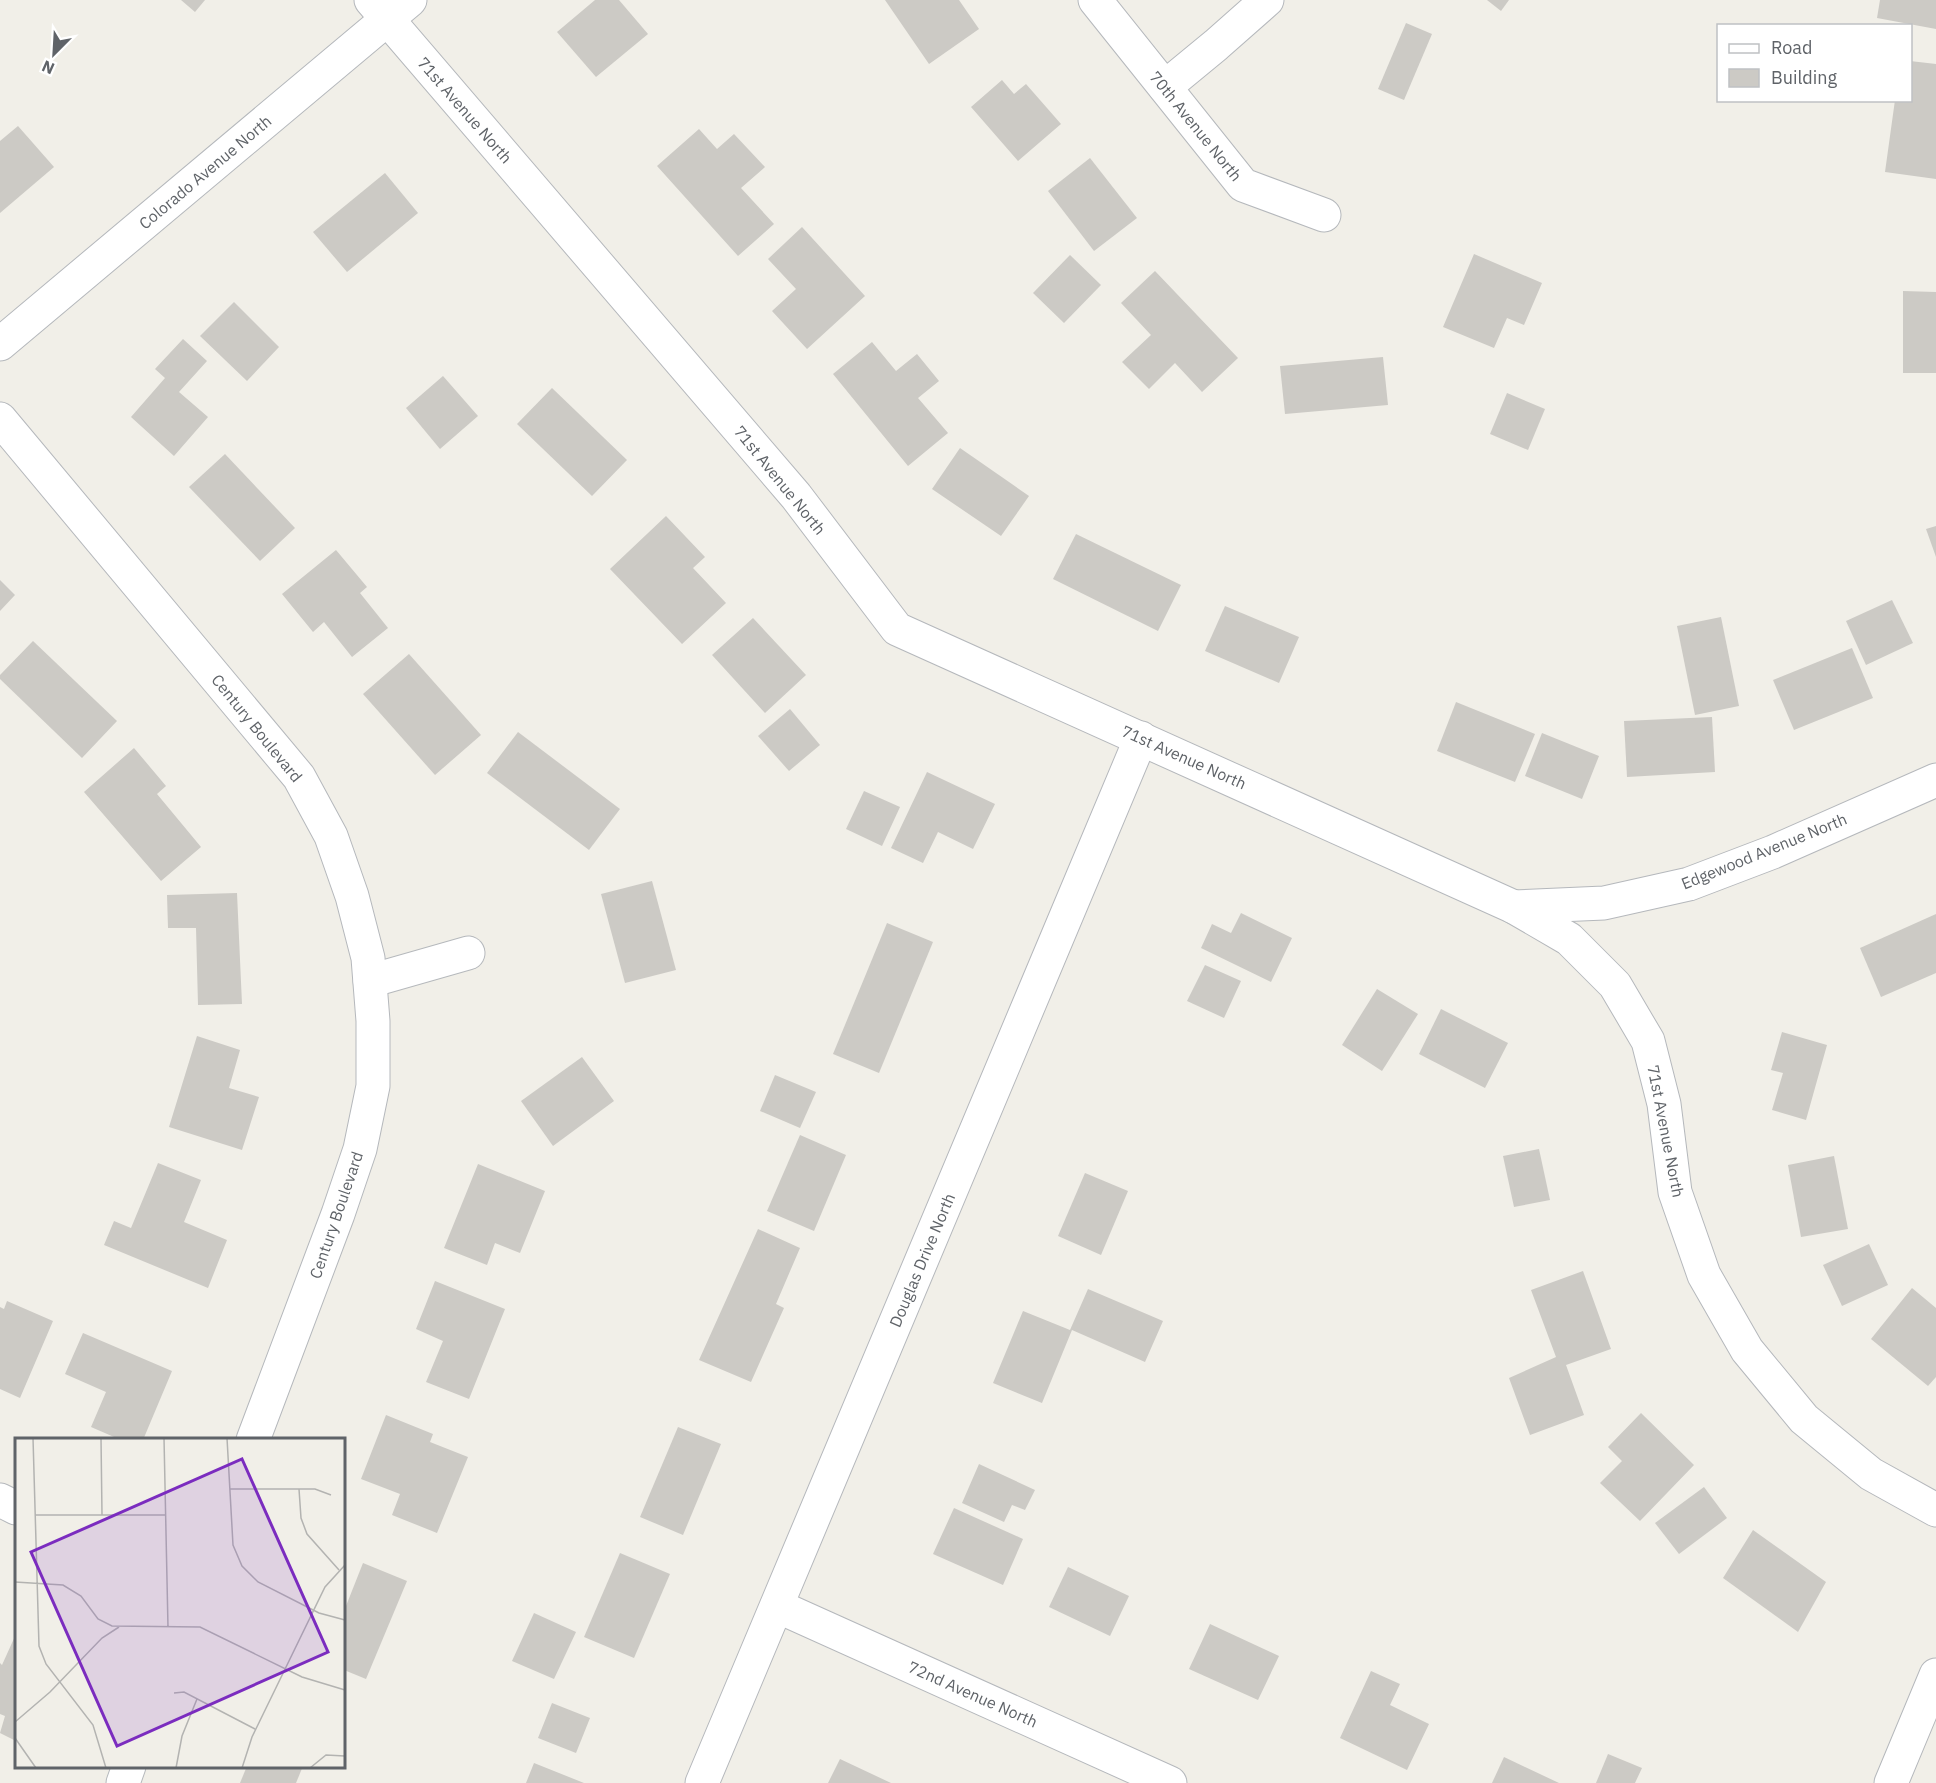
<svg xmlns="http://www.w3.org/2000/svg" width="1936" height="1783" font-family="'IBM Plex Sans',sans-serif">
<rect width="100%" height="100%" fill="#f1efe8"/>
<g fill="#cccac5">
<polygon points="181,0 205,0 195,12"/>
<polygon points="595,0 619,0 648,34 596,77 557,32"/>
<polygon points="885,0 959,0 979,29 929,64"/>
<polygon points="1487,0 1509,0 1501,11"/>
<polygon points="1880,0 1936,0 1936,29 1877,18"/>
<polygon points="1406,23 1432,34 1404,100 1378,89"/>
<polygon points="1910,61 1936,64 1936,179 1885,172 1895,100 1910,100"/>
<polygon points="1002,80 1014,94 1026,84 1061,124 1018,161 971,107"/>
<polygon points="18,126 54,167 0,213 0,141"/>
<polygon points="699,129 717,149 734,134 765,167 741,188 774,224 738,256 657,166"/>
<polygon points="1090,158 1137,218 1094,251 1048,191"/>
<polygon points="385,173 418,213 347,272 313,232"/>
<polygon points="802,227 865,296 807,349 772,311 796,289 768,259"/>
<polygon points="1474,254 1542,283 1524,325 1507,318 1494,348 1443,327"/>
<polygon points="1070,255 1101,285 1064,323 1033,293"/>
<polygon points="1155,271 1238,358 1202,392 1175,363 1149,389 1122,362 1151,335 1121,303"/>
<polygon points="1903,291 1936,292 1936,373 1903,373"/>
<polygon points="234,302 279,347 247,381 200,336"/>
<polygon points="183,339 207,361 179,392 208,417 174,456 131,417 165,378 155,369"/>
<polygon points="872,342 896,371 917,354 939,381 918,398 948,433 908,466 833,374"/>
<polygon points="1383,357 1388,405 1285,414 1280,366"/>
<polygon points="443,376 478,416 440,449 406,408"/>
<polygon points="552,388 627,460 592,496 517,424"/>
<polygon points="1507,393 1545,409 1528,450 1490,434"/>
<polygon points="960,448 1029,496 1001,536 932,489"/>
<polygon points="225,454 295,528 260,561 189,487"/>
<polygon points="666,516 705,557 693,568 726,603 682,644 610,569"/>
<polygon points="1936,526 1936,557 1926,529"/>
<polygon points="1076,534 1181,585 1158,631 1053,579"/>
<polygon points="336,550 367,587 360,593 388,628 352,657 324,622 313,632 282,594"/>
<polygon points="0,580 15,595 0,611"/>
<polygon points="1892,600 1913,643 1866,665 1846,621"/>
<polygon points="1225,606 1299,637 1279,683 1205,651"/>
<polygon points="1721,617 1739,706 1695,715 1677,626"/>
<polygon points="753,618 806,675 765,713 712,655"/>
<polygon points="33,641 117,721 82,758 0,679 0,675"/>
<polygon points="1852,648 1873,698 1794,730 1773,680"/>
<polygon points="409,654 481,735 435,775 363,694"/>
<polygon points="1456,702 1535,734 1515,782 1437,751"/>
<polygon points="790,709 820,745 789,771 758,736"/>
<polygon points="1712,717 1715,772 1627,777 1624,721"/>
<polygon points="518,732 620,809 589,850 487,773"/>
<polygon points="1542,733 1599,756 1582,799 1525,776"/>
<polygon points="134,748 166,786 157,794 201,847 161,881 84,792"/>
<polygon points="927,772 995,804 973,849 938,832 923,863 891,848"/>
<polygon points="864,791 900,807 882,846 846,829"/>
<polygon points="652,881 676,970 625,983 601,894"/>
<polygon points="237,893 242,1004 198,1005 196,928 168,928 167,895"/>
<polygon points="1241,913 1292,938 1271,982 1201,948 1212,924 1231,933"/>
<polygon points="1936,914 1936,973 1881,997 1860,948"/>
<polygon points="887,923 933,942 879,1073 833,1054"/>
<polygon points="1205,965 1241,981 1224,1018 1187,1001"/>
<polygon points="1377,989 1418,1014 1382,1071 1342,1045"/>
<polygon points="1441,1009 1508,1043 1485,1088 1419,1054"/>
<polygon points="1782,1032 1827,1045 1806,1120 1772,1110 1783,1073 1771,1070"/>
<polygon points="197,1036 240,1050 229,1088 259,1097 242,1150 169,1127"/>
<polygon points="582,1057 614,1101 553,1146 521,1101"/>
<polygon points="775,1075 816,1092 800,1128 760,1111"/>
<polygon points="800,1135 846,1155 814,1231 767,1211"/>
<polygon points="1539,1149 1550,1200 1514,1207 1503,1156"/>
<polygon points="1834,1156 1848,1229 1801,1237 1788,1165"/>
<polygon points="158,1163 201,1180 184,1222 227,1240 208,1288 104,1245 114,1221 131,1228"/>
<polygon points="478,1164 545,1191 520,1253 495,1243 487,1265 444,1248"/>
<polygon points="1085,1173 1128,1191 1101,1255 1058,1236"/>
<polygon points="758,1229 800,1248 776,1304 784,1308 751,1382 699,1360"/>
<polygon points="1869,1244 1888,1285 1842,1306 1823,1265"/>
<polygon points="1583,1271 1611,1349 1566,1365 1584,1415 1530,1435 1509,1378 1556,1357 1531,1290"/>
<polygon points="435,1281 505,1309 469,1399 426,1382 443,1341 416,1329"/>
<polygon points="1912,1288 1936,1308 1936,1377 1928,1386 1871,1339"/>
<polygon points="1088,1289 1163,1321 1145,1362 1072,1330 1042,1403 993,1383 1023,1311 1070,1330"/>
<polygon points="7,1301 53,1321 20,1398 0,1389 0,1307 4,1309"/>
<polygon points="83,1333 172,1371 143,1440 121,1440 91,1427 106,1392 65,1374"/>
<polygon points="1641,1413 1694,1465 1640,1521 1600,1483 1622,1461 1608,1447"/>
<polygon points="386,1415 433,1434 430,1442 468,1457 437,1533 392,1515 400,1494 361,1479"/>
<polygon points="678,1427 721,1444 683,1535 640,1517"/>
<polygon points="979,1464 1035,1490 1025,1510 1012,1505 1004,1522 962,1503"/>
<polygon points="1704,1487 1727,1518 1679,1554 1655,1523"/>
<polygon points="954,1508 1023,1539 1003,1585 933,1554"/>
<polygon points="1753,1530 1826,1582 1798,1632 1723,1578"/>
<polygon points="620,1553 670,1574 634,1658 584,1637"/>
<polygon points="363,1563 407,1581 366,1679 344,1670 344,1611"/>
<polygon points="1068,1567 1129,1596 1110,1636 1049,1607"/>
<polygon points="534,1613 576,1632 554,1679 512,1661"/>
<polygon points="1210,1624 1279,1656 1258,1700 1189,1669"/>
<polygon points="16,1634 16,1741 0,1733 5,1716 0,1714 0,1663 2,1665"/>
<polygon points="1371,1671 1400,1684 1390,1705 1429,1724 1407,1770 1340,1738"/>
<polygon points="552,1703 590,1718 576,1753 538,1738"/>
<polygon points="1608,1754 1642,1768 1635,1783 1596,1783"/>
<polygon points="1504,1757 1559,1783 1492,1783"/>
<polygon points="840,1759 891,1783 828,1783"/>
<polygon points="534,1763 584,1783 526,1783"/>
<polygon points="247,1766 303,1766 296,1783 240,1783"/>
</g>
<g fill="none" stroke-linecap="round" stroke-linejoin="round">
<defs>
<g id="street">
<polyline points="371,0 796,496 897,629 1514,907 1569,939 1615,985 1648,1041 1664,1104 1675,1192 1704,1275 1747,1350 1804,1419 1871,1474 1936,1510"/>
<polyline points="1095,0 1243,185 1324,215"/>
<polyline points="1165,87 1216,45 1267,0"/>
<polyline points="0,344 410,0"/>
<polyline points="0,419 299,777 331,836 352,896 368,958 373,1021 373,1086 360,1149 338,1214 253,1440"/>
<polyline points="1514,907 1604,903 1689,884 1773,852 1936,780"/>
<polyline points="370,981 468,953"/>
<polyline points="0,1500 16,1508"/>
<polyline points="777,1606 1170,1783"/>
<polyline points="123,1783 129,1766"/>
<polyline points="702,1783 1141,738"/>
<polyline points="1891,1783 1936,1675"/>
</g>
</defs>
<use href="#street" stroke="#b5b8bc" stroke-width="35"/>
<use href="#street" stroke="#fff" stroke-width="33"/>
</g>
<g text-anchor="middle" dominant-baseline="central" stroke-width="6" stroke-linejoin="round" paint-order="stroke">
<g font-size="16" fill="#5f6368" stroke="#fff">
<text transform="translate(465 110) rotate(49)">71st Avenue North</text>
<text transform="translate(1196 126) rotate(51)">70th Avenue North</text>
<text transform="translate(205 172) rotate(-40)">Colorado Avenue North</text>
<text transform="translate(780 480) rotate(51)">71st Avenue North</text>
<text transform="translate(257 728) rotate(51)">Century Boulevard</text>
<text transform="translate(1184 757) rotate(24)">71st Avenue North</text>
<text transform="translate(1764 851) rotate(-22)">Edgewood Avenue North</text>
<text transform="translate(1666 1131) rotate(79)">71st Avenue North</text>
<text transform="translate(336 1215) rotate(-71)">Century Boulevard</text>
<text transform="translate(922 1260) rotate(-67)">Douglas Drive North</text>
<text transform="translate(973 1694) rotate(24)">72nd Avenue North</text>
</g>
</g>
<g transform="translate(15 1438)">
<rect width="330" height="330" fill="#f1efe8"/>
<path fill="none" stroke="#b3b3b1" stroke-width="1.5" d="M18 0 24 208 31 226 78 287 91 330M86 0 87 77M149 0 153 189M212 0 218 107 227 128 243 144 304 175 330 182M215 51H300L316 57M284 51 286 80 292 96 324 132M20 77H151M0 144 48 147 66 158 83 181 97 188 185 189 287 239 330 252M159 255 169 254 240 291M0 284 35 254 87 200 104 189M0 300 21 330M161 330 167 298 182 261M227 330 237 299 310 149 330 127M295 330 311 317 330 318"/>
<path fill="#7b2cbf" fill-opacity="0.15" stroke="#7b2cbf" stroke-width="3" d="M227 21 313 214 102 308 16 114Z"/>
<rect width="330" height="330" fill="none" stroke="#5f6368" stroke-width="3"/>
</g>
<rect x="1717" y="24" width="195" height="78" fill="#ffffff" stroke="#bfc1c3" stroke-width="1.5"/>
<rect x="1729" y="44" width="30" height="9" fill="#ffffff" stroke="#bfc1c3" stroke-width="1.5"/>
<text x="1771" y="54" font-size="18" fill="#5f6368">Road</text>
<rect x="1729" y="69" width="30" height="18" fill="#cccac5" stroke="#bfc1c3" stroke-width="1.5"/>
<text x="1771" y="84" font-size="18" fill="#5f6368">Building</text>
<g transform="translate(54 54) rotate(204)" stroke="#ffffff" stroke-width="4.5" paint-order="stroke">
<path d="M0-4.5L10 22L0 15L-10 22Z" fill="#5f6368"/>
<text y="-9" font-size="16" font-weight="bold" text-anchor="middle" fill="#5f6368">N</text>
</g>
</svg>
